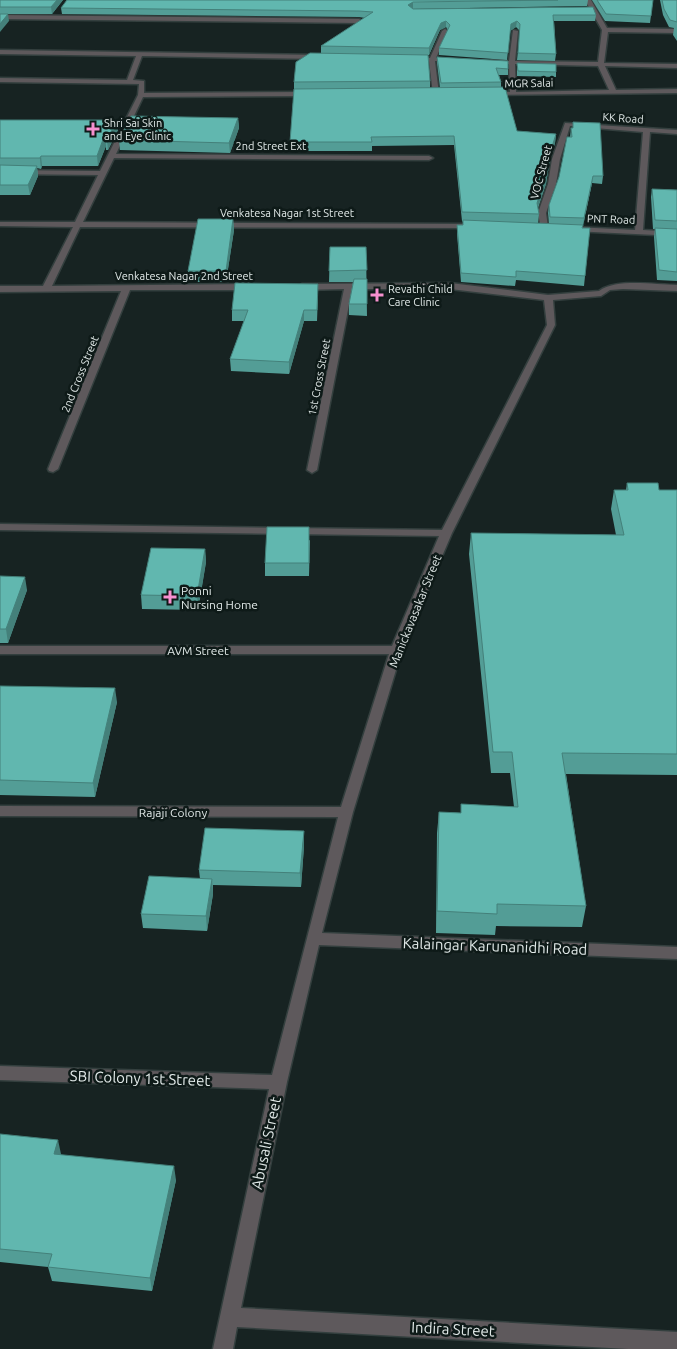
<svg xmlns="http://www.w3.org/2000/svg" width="677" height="1349" font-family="Ubuntu,sans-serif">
<rect width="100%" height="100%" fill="#172322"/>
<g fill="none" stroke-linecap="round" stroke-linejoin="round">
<defs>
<g id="minor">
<path d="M585 0H591L607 28 677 29V33L608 32 604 63 677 64V68L605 66 616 90 677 89V93L489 95 488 94 491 92H510L509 64 489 62 492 60 509 61 513 30 518 31 515 61 598 62 602 30ZM515 64 598 66 609 90 516 92Z"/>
<polygon points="0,15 359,19 362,21 359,23 0,19"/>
<polygon points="445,29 448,31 436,58 455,60 452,62 435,61 439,94 436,96 433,94 429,61 409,59 412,57 430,58 442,31"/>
<polygon points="0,50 320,55 323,57 320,59 142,56 133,80 144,81 144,93 308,92 311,94 308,96 143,97 116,154 429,156 433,158 429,160 114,158 83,222 472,224 476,226 472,228 80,227 52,286 250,284 254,287 250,290 130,290 58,469 53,472 49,471 48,469 121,291 0,292 0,286 43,286 73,227 0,226 0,222 75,222 98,175 0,174 0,170 100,171 138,95 139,84 0,82 0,78 127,80 136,56 0,54"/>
<polygon points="565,123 677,130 677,134 650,132 643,230 677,232 677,236 572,231 572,227 575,227 635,230 643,132 570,126 560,159 556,184 546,213 548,227 541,229 538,213 548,184 552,159"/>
<path d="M450 283 548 295 599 291C617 278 655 285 677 285V291L623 289 610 290 601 296 553 300 555 325 452 533 402 650 353 812 322 933 677 947V959L319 945 287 1082 241 1308 677 1332V1349H628L237 1327 233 1349H213L269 1089 0 1080V1066L272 1075 338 817 0 816V806L341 807 389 654H0V646H392L439 536 0 530V524L442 530 547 325 544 300 450 289H352L317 470 312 473 307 470 344 289 302 290 298 287 302 284Z"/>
</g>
</defs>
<use href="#minor" stroke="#333f3e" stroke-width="3"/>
<use href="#minor" fill="#5e595c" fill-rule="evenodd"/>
</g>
<g fill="#539d96">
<polygon points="0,0 63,0 52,14 0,14"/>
<polygon points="67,0 588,0 587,6 412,9 413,9 596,15 595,21 554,21 556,54 555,61 517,60 520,31 516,27 510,31 507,60 439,55 439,48 448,30 446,27 440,30 429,55 428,55 430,81 430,88 440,88 437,63 437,57 508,69 508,75 499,75 501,82 501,87 517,131 556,134 555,143 550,159 546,184 538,208 539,214 538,223 549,224 548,213 549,205 559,177 570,137 571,128 573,128 573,122 603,176 602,184 592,183 583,226 583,228 590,228 584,286 516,280 515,286 461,282 457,234 457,225 463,225 463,222 462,221 454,145 372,146 372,151 290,151 290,142 294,89 294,82 321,53 321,46 365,18 359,17 62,14 61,8"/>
<polygon points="592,0 653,0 650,23 605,21"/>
<polygon points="660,0 677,0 677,41 673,35 674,28 669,27 663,15"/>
<polygon points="517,63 556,72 556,77 517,76"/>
<polygon points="238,118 239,128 230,153 120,150 119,140"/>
<polygon points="0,120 118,130 108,150 106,150 106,146 98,166 42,166 41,169 37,168 38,176 30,195 0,195"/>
<polygon points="652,189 677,190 677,281 657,280 654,237 655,229 653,229 651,197"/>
<polygon points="233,219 234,230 226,282 189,282 188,271"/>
<polygon points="330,247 366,247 367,316 349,315 349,304 353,282 329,282"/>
<polygon points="318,295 317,321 304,321 289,374 231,371 230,359 244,321 232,321 232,310"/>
<polygon points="627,483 659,490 677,490 677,775 566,774 586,906 582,927 496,926 495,935 436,933 437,833 439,812 461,813 461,804 514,807 510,773 491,773 469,554 471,533 616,535 611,509 614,490 626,490"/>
<polygon points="310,540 309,576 265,576 265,563"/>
<polygon points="205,549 206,562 198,610 142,609 141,595"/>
<polygon points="0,576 27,590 8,643 0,643"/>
<polygon points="0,686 117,702 95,797 0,795"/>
<polygon points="304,846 301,887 213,885 213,894 207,931 143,928 141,914 200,879 199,870"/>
<polygon points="0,1134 61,1154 61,1155 176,1180 152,1291 52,1281 48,1267 0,1262"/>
</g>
<g fill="#44807a">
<polygon points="57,0 63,0 52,14 51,7"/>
<polygon points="413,2 413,8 408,11 408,5"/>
<polygon points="8,14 9,21 0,32 0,24"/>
<polygon points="446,21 446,27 440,30 429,55 429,48 441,23"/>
<polygon points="517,21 516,27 510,31 507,60 511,24"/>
<polygon points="238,118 239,128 230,153 229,143"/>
<polygon points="117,120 118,130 108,150 107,140"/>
<polygon points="105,134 106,146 98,166 97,156"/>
<polygon points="556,134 555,143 550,159 546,184 536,212 537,203 551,150"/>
<polygon points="41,156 42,166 41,169 40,158"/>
<polygon points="37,166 38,176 30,195 28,185"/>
<polygon points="593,176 592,183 583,226 584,218"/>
<polygon points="233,219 234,230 226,282 226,271"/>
<polygon points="304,310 304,321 289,374 289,362"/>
<polygon points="205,549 206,562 198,610 197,596"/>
<polygon points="25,577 27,590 8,643 6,629"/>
<polygon points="115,688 117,702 95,797 93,783"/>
<polygon points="304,831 304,846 301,887 300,873"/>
<polygon points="212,879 213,894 207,931 206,916"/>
<polygon points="58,1140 61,1154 57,1168 54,1154"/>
<polygon points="174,1166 176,1180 152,1291 150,1278"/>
</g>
<g fill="#61b7af" stroke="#44807a">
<polygon points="0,0 57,0 51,7 0,7"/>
<polygon points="67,0 558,0 413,2 408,5 413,9 593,7 596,15 553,15 556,54 518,53 520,24 517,21 511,24 508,53 439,48 450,25 446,21 441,23 429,48 321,46 373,12 359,11 61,8"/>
<polygon points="597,0 653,0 651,16 606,14"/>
<polygon points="662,0 677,0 677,22 670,20 664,9"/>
<polygon points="0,14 8,14 0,24"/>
<polygon points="310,53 428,55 430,81 294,82 296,62"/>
<polygon points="437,57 508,61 508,69 496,68 501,82 441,83"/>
<polygon points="517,63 556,64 556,72 518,71"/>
<polygon points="505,87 517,131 556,134 551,150 547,174 537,203 539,214 462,212 454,136 371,137 372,142 290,142 294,89"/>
<polygon points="131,116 238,118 229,143 119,140"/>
<polygon points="0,120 117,120 107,140 105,140 105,134 97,156 41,156 40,158 0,158"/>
<polygon points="573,122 600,123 603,176 593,176 584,218 550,217 549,205 559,177 567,137 572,137 571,128 573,128"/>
<polygon points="0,165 37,166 28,185 0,185"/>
<polygon points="652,189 677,190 677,221 655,220"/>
<polygon points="198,219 233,219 226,271 188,271"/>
<polygon points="463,220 583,225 582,228 590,228 585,276 516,271 516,277 461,273 457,225 463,225"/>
<polygon points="655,228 677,229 677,272 659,270"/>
<polygon points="330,247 366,247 367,270 329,271"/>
<polygon points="354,279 367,279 367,304 349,304"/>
<polygon points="235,283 318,284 317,310 304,310 289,362 230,359 248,310 232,310"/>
<polygon points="627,483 658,483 659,490 677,490 677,754 562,753 586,906 497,904 497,914 437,911 439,812 461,813 461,804 518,807 512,752 493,752 471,533 624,535 614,490 628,490"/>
<polygon points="267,527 309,527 309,563 265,563"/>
<polygon points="151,548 205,549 197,596 141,595"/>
<polygon points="0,576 25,577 6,629 0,629"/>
<polygon points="0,686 115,688 93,783 0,780"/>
<polygon points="205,828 304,831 300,873 199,870"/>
<polygon points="149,876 212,879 206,916 141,914"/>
<polygon points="0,1134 58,1140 54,1154 174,1166 150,1278 48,1267 52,1254 0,1249"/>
</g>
<g fill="#f690cf" stroke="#0e1a18" stroke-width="2">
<path d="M90.5 121.5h5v5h5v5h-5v5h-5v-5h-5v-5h5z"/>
<path d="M374.5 287.5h5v5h5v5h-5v5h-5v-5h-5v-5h5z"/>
<path d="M167.5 589.5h5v5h5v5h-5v5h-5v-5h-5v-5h5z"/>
</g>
<g text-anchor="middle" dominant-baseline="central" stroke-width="5" stroke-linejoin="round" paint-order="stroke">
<g font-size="11" fill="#e0e8e7" stroke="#0e1a18">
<text transform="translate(529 83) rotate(-1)">MGR Salai</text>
<text transform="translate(623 118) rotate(4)">KK Road</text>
<text x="271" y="146">2nd Street Ext</text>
<text transform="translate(541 172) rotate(-75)">VOC Street</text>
<text x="287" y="213">Venkatesa Nagar 1st Street</text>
<text transform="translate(611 219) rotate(2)">PNT Road</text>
<text x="184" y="276">Venkatesa Nagar 2nd Street</text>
<text transform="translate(80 374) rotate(-68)">2nd Cross Street</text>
<text transform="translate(319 377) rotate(-79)">1st Cross Street</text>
</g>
<g font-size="11" fill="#e0e8e7" stroke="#0e1a18" text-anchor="start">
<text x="104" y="123">Shri Sai Skin<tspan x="104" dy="13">and Eye Clinic</tspan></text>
<text x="388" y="289">Revathi Child<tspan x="388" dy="13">Care Clinic</tspan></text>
</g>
<g font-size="12" fill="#e0e8e7" stroke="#0e1a18" text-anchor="start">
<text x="181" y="590">Ponni<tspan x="181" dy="14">Nursing Home</tspan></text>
</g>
<g font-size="12" fill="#e0e8e7" stroke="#0e1a18">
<text transform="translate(415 611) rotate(-68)">Manickavasakar Street</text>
<text x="198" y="650">AVM Street</text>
<text x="173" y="812">Rajaji Colony</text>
</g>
<g font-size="15" fill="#e0e8e7" stroke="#0e1a18">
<text transform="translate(495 946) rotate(2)">Kalaingar Karunanidhi Road</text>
<text transform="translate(140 1078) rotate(2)">SBI Colony 1st Street</text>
<text transform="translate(266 1143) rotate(-78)">Abusali Street</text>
<text transform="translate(453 1329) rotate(3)">Indira Street</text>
</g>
</g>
</svg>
